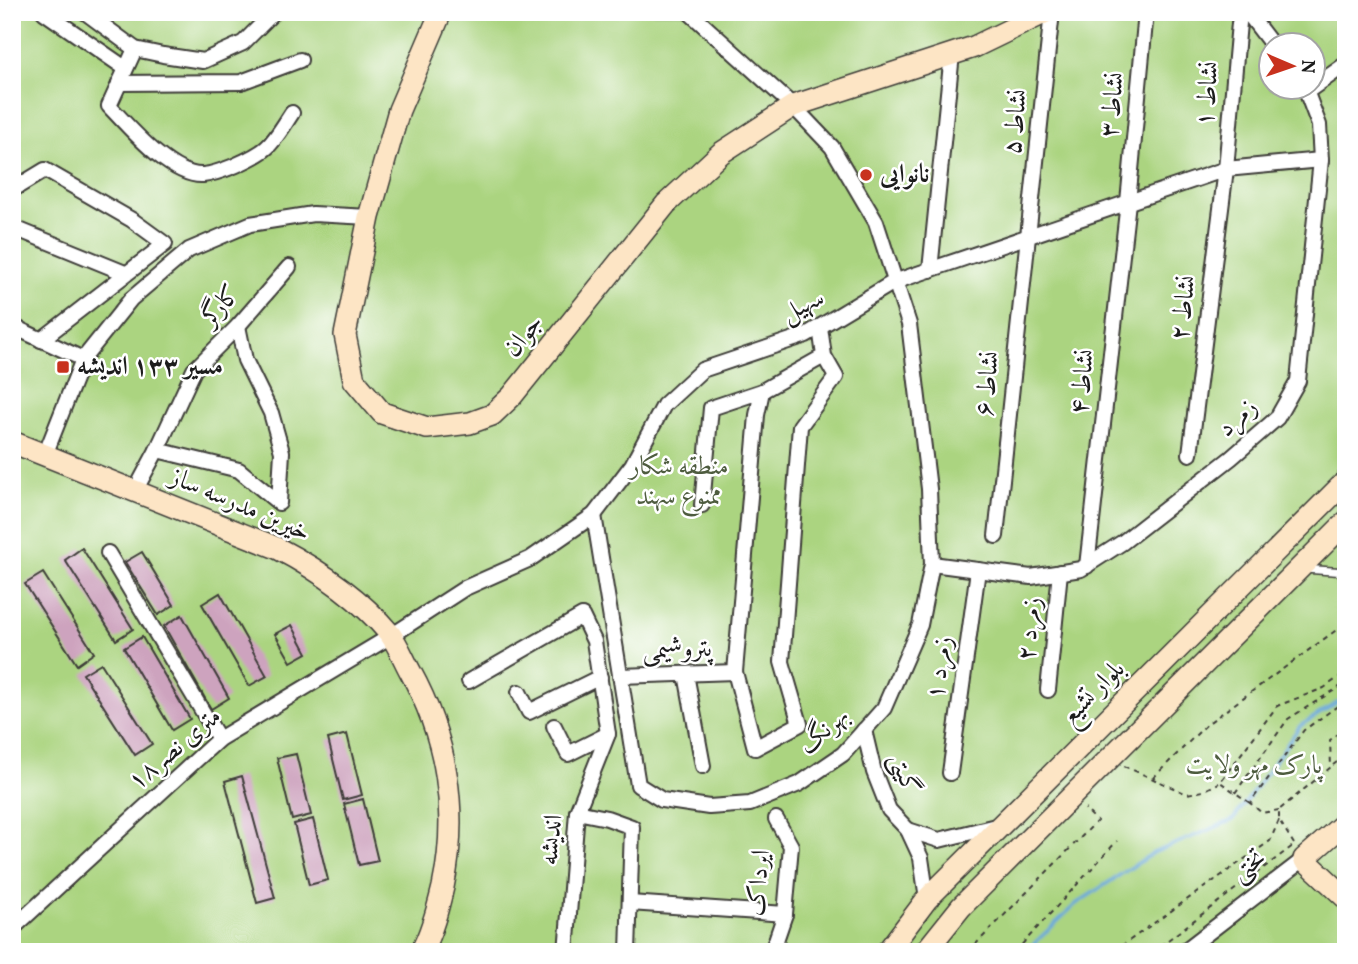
<svg xmlns="http://www.w3.org/2000/svg" width="1358" height="964" font-family="Vollkorn,Amiri,serif">
<rect width="100%" height="100%" fill="#fff"/>
<filter id="ink" filterUnits="userSpaceOnUse"><feTurbulence type="fractalNoise" baseFrequency=".0143" numOctaves="2"/><feDisplacementMap in="SourceGraphic" scale="14" xChannelSelector="R" yChannelSelector="G"/><feConvolveMatrix kernelMatrix="1 2 1 2 8 2 1 2 1" color-interpolation-filters="sRGB"/></filter>
<filter id="wash" filterUnits="userSpaceOnUse"><feTurbulence type="fractalNoise" baseFrequency=".00686" numOctaves="4" result="noise"/><feDisplacementMap in="SourceGraphic" scale="28" xChannelSelector="R" yChannelSelector="G"/><feGaussianBlur stdDeviation="1.57" result="paint"/><feColorMatrix in="noise" values="0 0 0 0 0 0 0 0 0 0 0 0 0 0 0 0 0 1.4 0 .05"/><feComposite in="paint" operator="in"/></filter>
<g filter="url(#wash)">
<rect width="100%" height="100%" fill="#efe9cf"/>
<path fill="#abd480" stroke="#64784e" stroke-width="2" fill-rule="evenodd" d="M12 12H1346V952H12ZM1270 46H1312V88H1270Z"/>
<g fill="none" stroke-linecap="round" stroke-linejoin="round">
<polyline stroke="#6aa8dc" stroke-width="3.5" points="1025,952 1076,904 1153,853 1233,820 1300,726 1346,697"/>
</g>
<g id="blocks">
<g fill="#cda3be">
<polygon points="82,548 133,629 116,640 65,560"/>
<polygon points="142,552 174,605 158,615 125,562"/>
<polygon points="43,573 94,653 77,665 25,584"/>
<polygon points="220,593 267,676 249,686 202,604"/>
<polygon points="182,615 229,698 211,709 164,626"/>
<polygon points="292,625 307,653 291,662 275,634"/>
<polygon points="142,637 190,719 172,730 124,648"/>
<polygon points="101,663 152,744 135,755 83,674"/>
<polygon points="347,734 362,795 343,800 328,739"/>
<polygon points="296,754 311,815 292,820 277,758"/>
<polygon points="242,776 275,898 257,903 225,781"/>
<polygon points="363,799 378,861 359,865 344,804"/>
<polygon points="313,819 328,880 309,885 294,824"/>
</g>
</g>
</g>
<g filter="url(#ink)">
<use href="#blocks" fill-opacity="0" stroke="#3c3b37" stroke-width="2"/>
<g fill="none" stroke-linecap="round" stroke-linejoin="round">
<defs>
<polyline id="lane" points="1304,569 1346,572"/>
<g id="street">
<polyline points="44,12 125,68"/>
<polyline points="85,12 135,49 163,55 203,61 243,43 274,12"/>
<polyline points="1247,12 1273,46"/>
<path d="M135 49 109 106C129 127 171 177 203 175 214 174 224 170 234 166 271 150 271 145 292 113"/>
<polyline points="119,83 241,82 300,60"/>
<polyline points="1308,91 1346,64"/>
<polyline points="12,190 45,170 132,220 165,244 41,340"/>
<polyline points="12,227 125,273"/>
<polyline points="930,270 952,54"/>
<polyline points="12,326 83,359"/>
<polyline points="820,327 824,356 836,377 800,426 782,662 800,724 755,748 735,672 757,415 762,391 824,356"/>
<polyline points="157,450 239,470 279,503 282,452 271,413 245,360 238,326"/>
<polyline points="1190,454 1226,169 1239,23"/>
<polyline points="45,455 83,359 131,299 189,250 250,224 313,214 369,217"/>
<polyline points="135,491 157,450 194,370 238,326 289,267"/>
<polyline points="702,505 711,408 762,391"/>
<polyline points="594,515 638,785 662,800 709,807 750,804 799,784 843,754 884,708 920,625 932,564 929,489 909,324 876,222 832,147 793,106 689,12"/>
<polyline points="996,536 1052,12"/>
<polyline points="108,553 219,739"/>
<polyline points="932,564 1031,577 1081,569 1123,542 1231,458 1277,418 1298,381 1321,160 1319,125 1305,88"/>
<polyline points="1087,566 1128,202 1146,12"/>
<polyline points="686,674 703,766"/>
<polyline points="620,676 735,672"/>
<polyline points="469,681 582,616 594,641 608,734 577,812 566,952"/>
<polyline points="1048,690 1060,572"/>
<polyline points="519,692 529,712 600,677"/>
<polyline points="554,726 568,754 608,734"/>
<polyline points="864,730 874,772 889,810 908,830"/>
<polyline points="950,773 978,570"/>
<polyline points="577,812 607,818 632,827 628,952"/>
<polyline points="927,899 921,858 908,830 939,840 1000,825"/>
<polyline points="630,903 785,914"/>
<polyline points="12,929 219,739 391,636 465,588 530,559 594,515 632,465 664,405 702,370 806,335 894,282 1226,169 1321,160"/>
<polyline points="772,952 785,914 791,846 776,819"/>
<polyline points="1183,952 1304,859"/>
</g>
<g id="secondary">
<polyline points="441,12 399,110 369,217 345,335 354,380 382,413 427,428 470,423 492,415 512,396 666,204 721,153 793,106 974,47 1046,12"/>
<path d="M12 442 277 548C319 570 359 597 390 634 398 645 404 660 410 671 447 738 459 812 443 887 438 908 432 932 421 952"/>
<polyline points="1346,822 1304,859 1346,898"/>
<polyline points="887,952 927,899 1346,481"/>
<polyline points="925,952 961,907 1346,522"/>
</g>
</defs>
<use href="#lane" stroke="#3c3b37" stroke-width="10"/>
<use href="#street" stroke="#3c3b37" stroke-width="18"/>
<use href="#secondary" stroke="#3c3b37" stroke-width="24"/>
<g stroke="#3c3b37" stroke-width="2" stroke-dasharray="5 5" stroke-linecap="butt">
<polyline points="1333,765 1346,755"/>
<polyline points="1124,766 1187,794 1203,791 1219,783"/>
<polyline points="1153,778 1207,724 1346,623"/>
<polyline points="1235,793 1288,719 1346,683"/>
<polyline points="1250,803 1220,782 1277,706 1324,688 1346,672"/>
<polyline points="1338,807 1346,800"/>
<polyline points="1279,810 1262,813 1250,803 1304,730 1346,700"/>
<polyline points="1294,844 1279,820 1279,810 1331,767 1330,740 1346,728"/>
<polyline points="968,952 1097,821 1085,809"/>
<polyline points="1015,952 1117,841"/>
<polyline points="1113,952 1270,841 1279,820"/>
<polyline points="1152,952 1294,845"/>
</g>
<use href="#lane" stroke="#fff" stroke-width="7"/>
<use href="#street" stroke="#fff" stroke-width="14"/>
<use href="#secondary" stroke="#fde5c5" stroke-width="21"/>
</g>
</g>
<g fill="#c8321e" stroke="#fff" stroke-width="2.5">
<circle cx="866" cy="175" r="7"/>
<rect x="56" y="360" width="14" height="14" rx="3.5"/>
</g>
<g text-anchor="middle" dominant-baseline="central" stroke-width="5" stroke-linejoin="round" paint-order="stroke">
<g font-size="26" fill="#1c1c1c" stroke="#fff">
<text transform="translate(1208 94) rotate(-85)">نشاط ۱</text>
<text transform="translate(1113 105) rotate(-84)">نشاط ۳</text>
<text transform="translate(1016 122) rotate(-84)">نشاط ۵</text>
<text transform="translate(221 306) rotate(-47)">کارگر</text>
<text transform="translate(803 306) rotate(-26)">سهیل</text>
<text transform="translate(1184 308) rotate(-83)">نشاط ۲</text>
<text transform="translate(524 336) rotate(-51)">جوان</text>
<text transform="translate(1083 382) rotate(-84)">نشاط ۴</text>
<text transform="translate(988 384) rotate(-84)">نشاط ۶</text>
<text transform="translate(1238 418) rotate(-42)">زمرد</text>
<text transform="translate(240 505) rotate(23)">خیرین مدرسه ساز</text>
<text transform="translate(1030 629) rotate(-84)">زمرد ۲</text>
<text transform="translate(677 650) rotate(-2)">پتروشیمی</text>
<text transform="translate(940 668) rotate(-82)">زمرد ۱</text>
<text transform="translate(1093 693) rotate(-45)">بلوار تشیع</text>
<text transform="translate(824 731) rotate(-42)">بهرنگ</text>
<text transform="translate(175 749) rotate(-40)">۱۸متری نصر</text>
<text transform="translate(904 774) rotate(69)">گیتی</text>
<text transform="translate(552 840) rotate(-84)">اندیشه</text>
<text transform="translate(1249 866) rotate(-37)">تختی</text>
<text transform="translate(759 883) rotate(-85)">ایرداک</text>
</g>
<g font-size="26" font-weight="bold" fill="#1c1c1c" stroke="#fff" text-anchor="start">
<text x="880" y="175">نانوایی</text>
<text x="77" y="367">مسیر ۱۳۳ اندیشه</text>
</g>
<g font-size="26" fill="#4e5c3f" stroke="#fff">
<text x="679" y="467">منطقه شکار<tspan x="679" dy="30">ممنوع سهند</tspan></text>
<text x="1254" y="766">پارک مهر ولایت</text>
</g>
</g>
<rect width="1358" height="964" fill="none" stroke="#fff" stroke-width="42"/>
<g transform="translate(1292 66) rotate(92)"><circle r="33" fill="#ffffff" stroke="#a4a4a4" stroke-width="2"/>
<path d="M0-5L12 26L0 18L-12 26Z" fill="#c8321e"/>
<text y="-10" font-size="19" font-weight="bold" text-anchor="middle" fill="#1c1c1c">N</text>
</g>
</svg>
